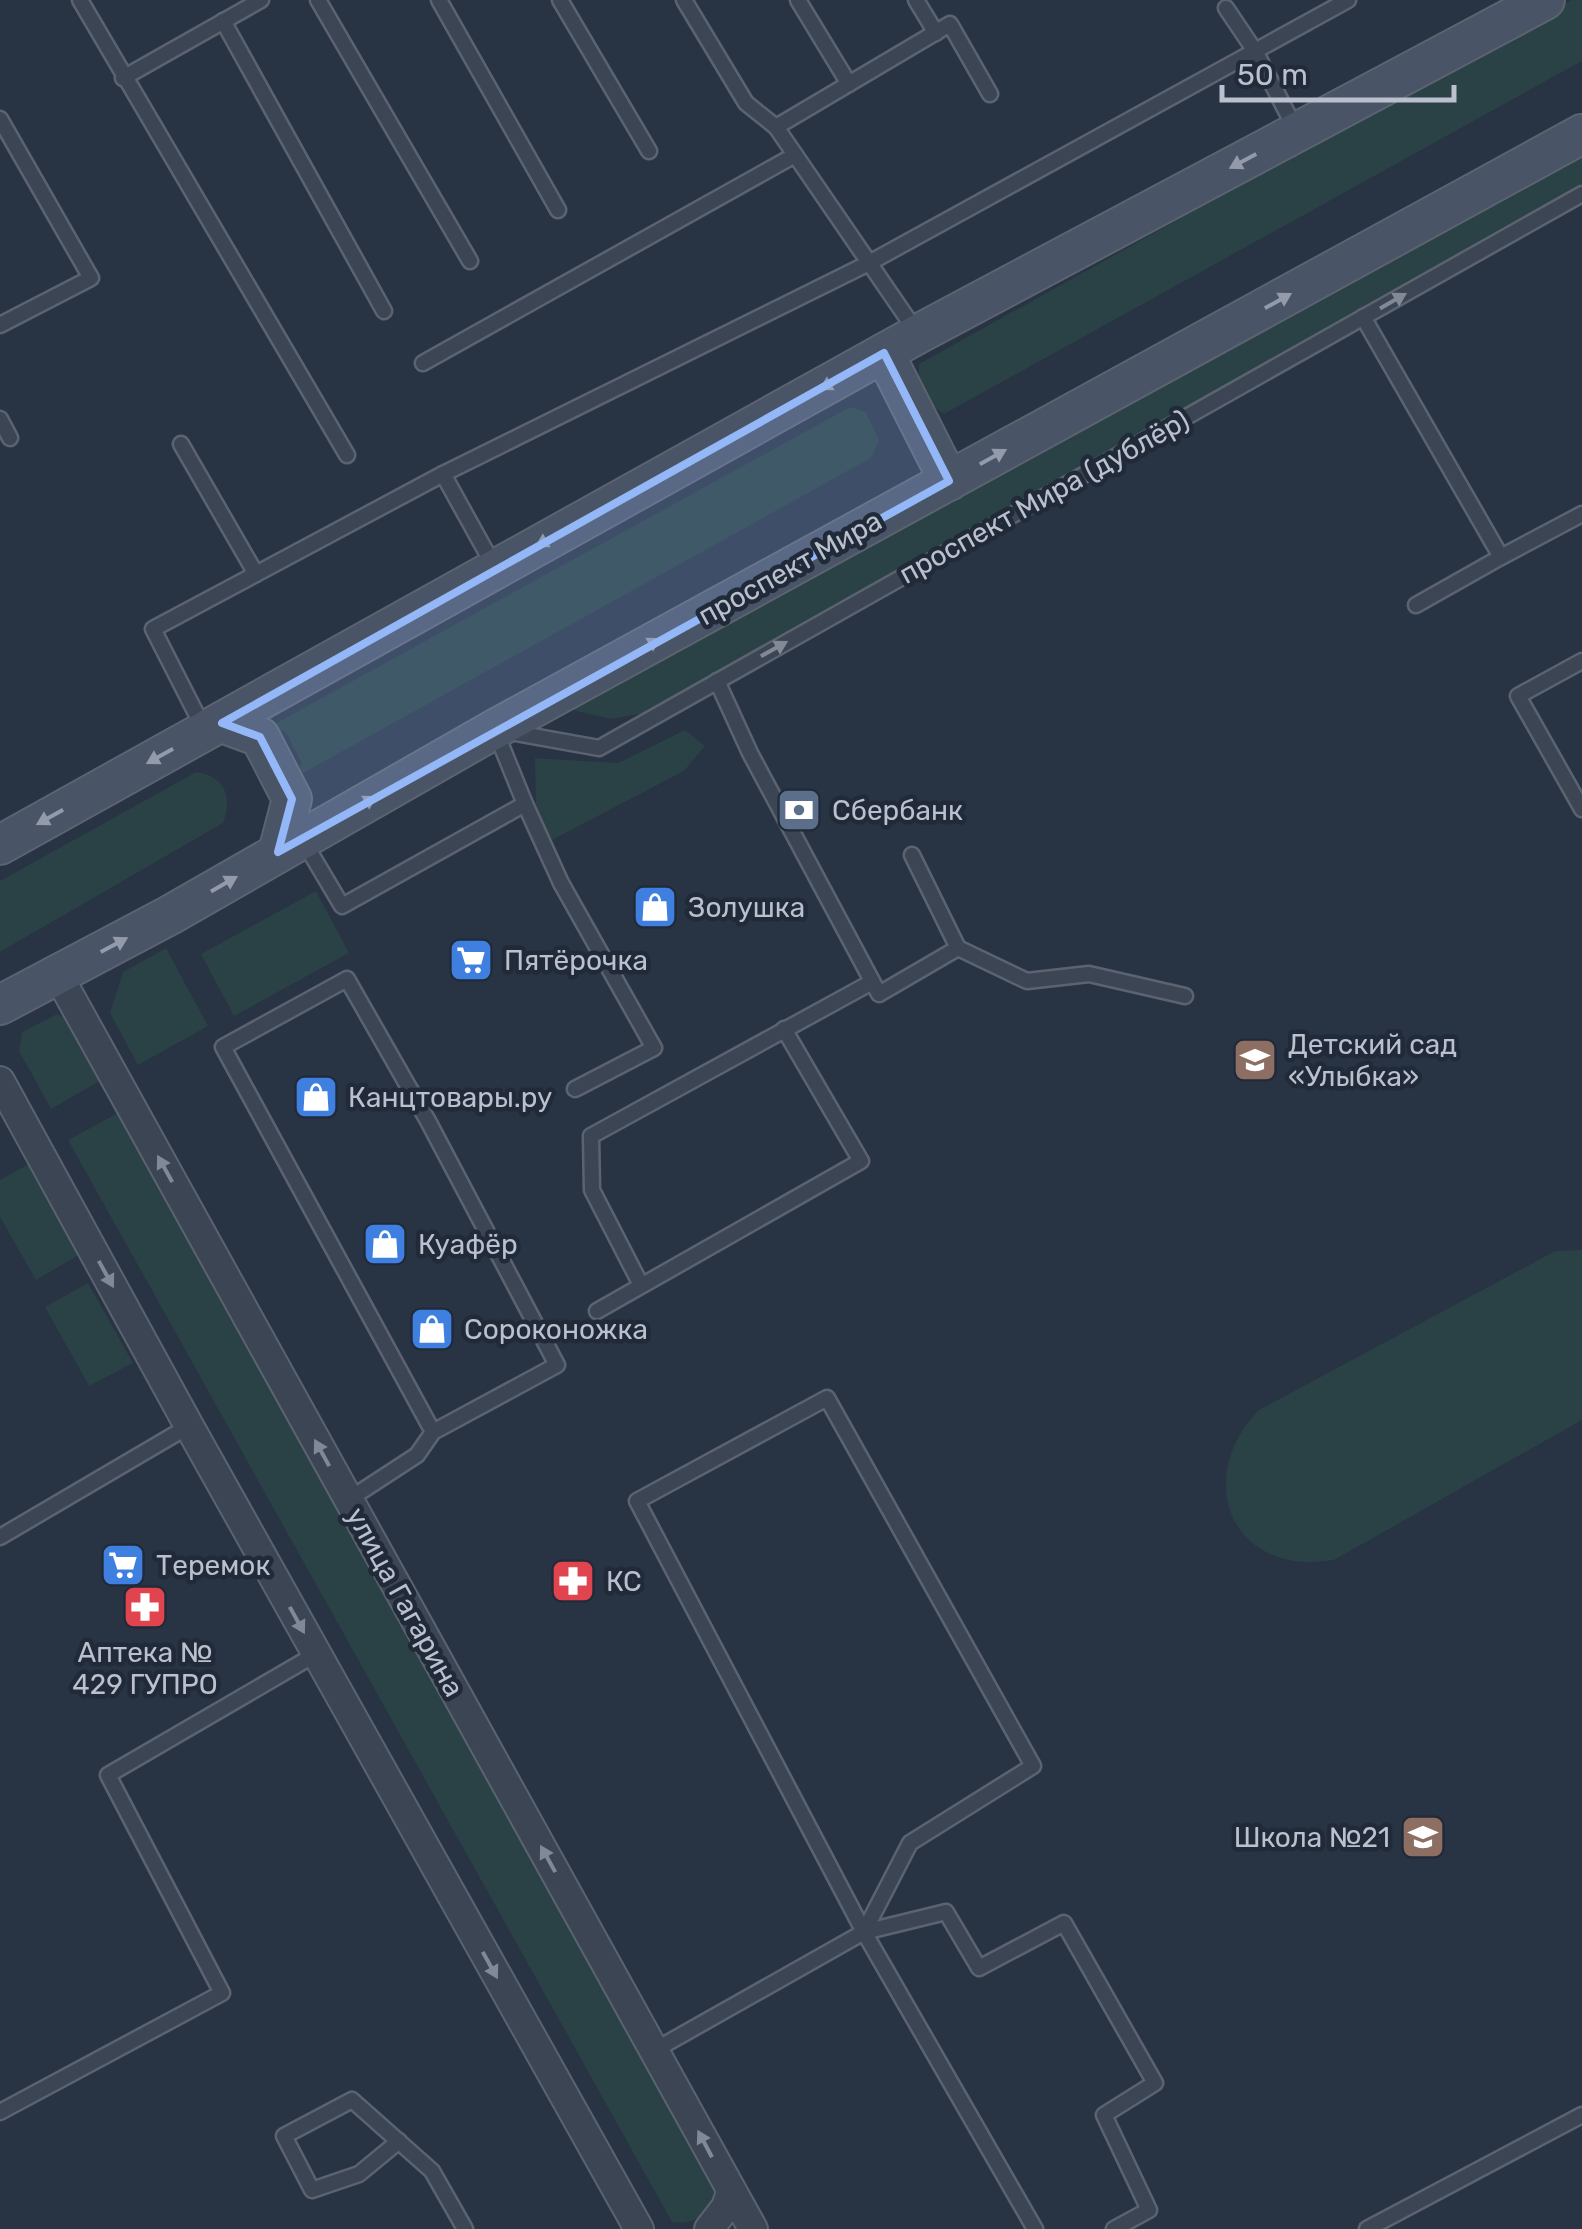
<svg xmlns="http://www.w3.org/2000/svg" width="1582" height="2229" font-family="Rubik,sans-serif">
<rect width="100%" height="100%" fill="#283344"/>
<g fill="#2a4145">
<path d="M1572 0H1582V61L944 414C926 403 917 386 919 364Z"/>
<polygon points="1582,140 1582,187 655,711 611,719 575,711 571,695"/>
<polygon points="850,407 866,412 879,440 871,458 298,776 301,762 286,732 269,727"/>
<polygon points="685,730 705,746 684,771 552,840 536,810 535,758 618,763"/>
<path d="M196 772C225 776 233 797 223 823L0 952V881Z"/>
<polygon points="316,891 349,953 234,1016 201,954"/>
<polygon points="166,948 208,1026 138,1065 110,1013 123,972"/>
<polygon points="57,1014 69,1020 100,1081 51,1109 19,1051 22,1032"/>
<path d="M118 1113 718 2189C714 2212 695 2226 672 2222L68 1140Z"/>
<polygon points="34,1161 84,1252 36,1280 0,1217 0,1180"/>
<path d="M1582 1250V1420L1334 1560C1324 1561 1313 1563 1303 1562 1217 1555 1204 1464 1259 1410L1555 1251Z"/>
<polygon points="88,1283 133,1363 89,1386 45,1307"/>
</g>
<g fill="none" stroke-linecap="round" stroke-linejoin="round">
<defs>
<g id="lane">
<polyline points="80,0 347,455"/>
<polyline points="318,0 470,261"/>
<polyline points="439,0 558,210"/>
<polyline points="560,0 649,151"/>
<polyline points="684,0 746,103 776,127"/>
<polyline points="798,0 849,84"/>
<polyline points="916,0 936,33"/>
<polyline points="1226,8 1255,51 1295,128"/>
<polyline points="223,21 384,311"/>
<polyline points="123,78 261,0"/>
<polyline points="0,119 91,278 0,325"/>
<polyline points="1363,317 1501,557 1582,514"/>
<polyline points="918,334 776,127 950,24 990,94"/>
<polyline points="423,363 795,155"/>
<polyline points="0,419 10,438"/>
<polyline points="181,444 256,574"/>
<polyline points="443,474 869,263 1348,0"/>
<polyline points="1416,605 1501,557"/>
<polyline points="1582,661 1518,696 1582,809"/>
<polyline points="717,681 750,753 879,994 958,948 912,855"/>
<polyline points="204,729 153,629 443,474 495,568"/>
<polyline points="505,731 599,748 1582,194"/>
<polyline points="525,804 561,883 654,1048 575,1089"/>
<polyline points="304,842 342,906 525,804 495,730"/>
<polyline points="958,948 1027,981 1089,974 1185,996"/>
<polyline points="641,1285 592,1190 591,1136 872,982"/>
<polyline points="597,1311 861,1161 784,1029"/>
<polyline points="348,1500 417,1455 433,1432 557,1365 428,1121 347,979 223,1047 433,1432"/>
<polyline points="0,1537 189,1426"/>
<polyline points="864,1932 910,1843 1033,1766 827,1398 637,1501 864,1932 1035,2229"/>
<polyline points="655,2050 864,1932 946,1912 979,1968 1064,1923 1155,2083 1104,2115 1149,2210 1114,2229"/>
<polyline points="0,2112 222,1993 108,1775 316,1654"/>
<polyline points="399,2141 359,2174 312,2190 284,2136 352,2100 432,2171 465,2229"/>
<polyline points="1367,2229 1582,2115"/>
</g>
<g id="street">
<polyline points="58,975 753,2229"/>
<polyline points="0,1081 189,1426 639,2229"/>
<polyline points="709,2229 726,2207 731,2192"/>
</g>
<g id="secondary">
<polyline points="884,353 949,481"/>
<polyline points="222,723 260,737 292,799 278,852"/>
<polyline points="0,845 918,334 1545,0"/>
<polyline points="0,1005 170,915 495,729 1582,134"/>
</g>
</defs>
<use href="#lane" stroke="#5b6371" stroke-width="19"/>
<use href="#street" stroke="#5b6371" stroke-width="32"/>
<use href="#secondary" stroke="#5b6371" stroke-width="42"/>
<use href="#lane" stroke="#3c4554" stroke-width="14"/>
<use href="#street" stroke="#3c4554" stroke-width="28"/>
<use href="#secondary" stroke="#4a5467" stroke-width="38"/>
</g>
<defs><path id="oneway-solid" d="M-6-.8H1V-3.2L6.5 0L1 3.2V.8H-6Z" transform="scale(2.5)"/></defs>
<g fill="#939aa9">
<use href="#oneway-solid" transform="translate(1243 161) rotate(152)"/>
<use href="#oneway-solid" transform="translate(1278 301) rotate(-29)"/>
<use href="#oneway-solid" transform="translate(833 382) rotate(151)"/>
<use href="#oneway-solid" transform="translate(993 457) rotate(-29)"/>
<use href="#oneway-solid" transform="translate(549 539) rotate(151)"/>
<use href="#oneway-solid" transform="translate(647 646) rotate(-29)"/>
<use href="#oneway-solid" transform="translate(160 756) rotate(151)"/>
<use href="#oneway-solid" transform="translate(363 804) rotate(-30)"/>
<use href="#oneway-solid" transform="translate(50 817) rotate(151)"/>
<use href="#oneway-solid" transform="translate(224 884) rotate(-30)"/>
<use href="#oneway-solid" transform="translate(114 945) rotate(-28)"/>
</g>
<g fill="#818997">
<use href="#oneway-solid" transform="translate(1393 301) rotate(-30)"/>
<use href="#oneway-solid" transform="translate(774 649) rotate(-29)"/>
<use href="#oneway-solid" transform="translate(165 1169) rotate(-119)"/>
<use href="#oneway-solid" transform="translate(106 1274) rotate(61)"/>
<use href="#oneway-solid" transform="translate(322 1453) rotate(-119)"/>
<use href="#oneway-solid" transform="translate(297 1620) rotate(61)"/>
<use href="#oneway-solid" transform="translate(548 1859) rotate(-119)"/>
<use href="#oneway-solid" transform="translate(490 1965) rotate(61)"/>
<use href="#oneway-solid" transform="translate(705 2144) rotate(-118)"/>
</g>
<path fill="#94b7f8" fill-opacity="0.2" stroke="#94b7f8" stroke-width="8" stroke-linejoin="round" d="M884 353 949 481 278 852 292 799 260 737 222 723Z"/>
<defs>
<symbol id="bank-square" viewBox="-11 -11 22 22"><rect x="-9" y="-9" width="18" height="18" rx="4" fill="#5c6f8a" stroke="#212a39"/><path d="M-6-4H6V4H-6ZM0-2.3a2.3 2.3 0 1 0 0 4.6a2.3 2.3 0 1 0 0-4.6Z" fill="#fff"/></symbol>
<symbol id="shop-square" viewBox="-11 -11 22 22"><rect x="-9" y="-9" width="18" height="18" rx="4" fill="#3f7fe0" stroke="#212a39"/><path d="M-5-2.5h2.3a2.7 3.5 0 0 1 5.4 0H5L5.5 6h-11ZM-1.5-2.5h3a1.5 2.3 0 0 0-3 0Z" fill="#fff"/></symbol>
<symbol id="supermarket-square" viewBox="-11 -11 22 22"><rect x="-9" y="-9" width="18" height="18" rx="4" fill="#3f7fe0" stroke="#212a39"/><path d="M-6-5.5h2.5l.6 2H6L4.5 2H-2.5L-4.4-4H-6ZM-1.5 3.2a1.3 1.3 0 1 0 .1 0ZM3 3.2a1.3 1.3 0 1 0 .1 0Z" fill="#fff"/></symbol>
<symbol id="school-square" viewBox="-11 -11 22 22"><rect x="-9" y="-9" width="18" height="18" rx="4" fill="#8d6e63" stroke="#212a39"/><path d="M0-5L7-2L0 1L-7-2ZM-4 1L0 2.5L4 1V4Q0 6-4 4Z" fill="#fff"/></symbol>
<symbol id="pharmacy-square" viewBox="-11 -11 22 22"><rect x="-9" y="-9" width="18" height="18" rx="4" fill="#e0444e" stroke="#212a39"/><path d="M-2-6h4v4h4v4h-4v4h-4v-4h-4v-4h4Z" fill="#fff"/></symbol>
</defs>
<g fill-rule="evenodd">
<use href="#bank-square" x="774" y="785" width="50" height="50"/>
<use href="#shop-square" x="630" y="882" width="50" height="50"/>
<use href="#supermarket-square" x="446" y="935" width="50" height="50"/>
<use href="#school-square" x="1230" y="1035" width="50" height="50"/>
<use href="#shop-square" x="291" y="1072" width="50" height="50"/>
<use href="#shop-square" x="360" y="1219" width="50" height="50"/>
<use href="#shop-square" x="407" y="1304" width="50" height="50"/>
<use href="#supermarket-square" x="98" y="1540" width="50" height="50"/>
<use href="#pharmacy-square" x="548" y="1556" width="50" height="50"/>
<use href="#pharmacy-square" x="120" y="1582" width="50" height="50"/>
<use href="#school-square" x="1398" y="1812" width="50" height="50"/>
</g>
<g text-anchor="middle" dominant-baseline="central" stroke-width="9" stroke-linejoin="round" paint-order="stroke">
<g font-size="28" fill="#bac0cd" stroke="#212a39">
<text transform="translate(1044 497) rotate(-29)">проспект Мира (дублёр)</text>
<text transform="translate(790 568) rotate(-29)">проспект Мира</text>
<text transform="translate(405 1602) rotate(61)">улица Гагарина</text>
</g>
<g font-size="28" fill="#bac0cd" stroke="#212a39" text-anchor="start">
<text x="832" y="810">Сбербанк</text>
<text x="688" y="907">Золушка</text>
<text x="504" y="960">Пятёрочка</text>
<text x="1288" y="1044">Детский сад<tspan x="1288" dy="32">«Улыбка»</tspan></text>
<text x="348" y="1097">Канцтовары.ру</text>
<text x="418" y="1244">Куафёр</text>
<text x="464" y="1329">Сороконожка</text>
<text x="156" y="1565">Теремок</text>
<text x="606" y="1581">КС</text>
<text x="145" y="1652" text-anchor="middle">Аптека №<tspan x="145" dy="32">429 ГУПРО</tspan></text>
<text x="1390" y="1837" text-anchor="end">Школа №21</text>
</g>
</g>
<path d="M1222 85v15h232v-15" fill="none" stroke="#bac0cd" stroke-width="5"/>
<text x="1237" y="85" font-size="30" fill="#bac0cd" stroke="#212a39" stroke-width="8" paint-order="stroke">50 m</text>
</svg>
